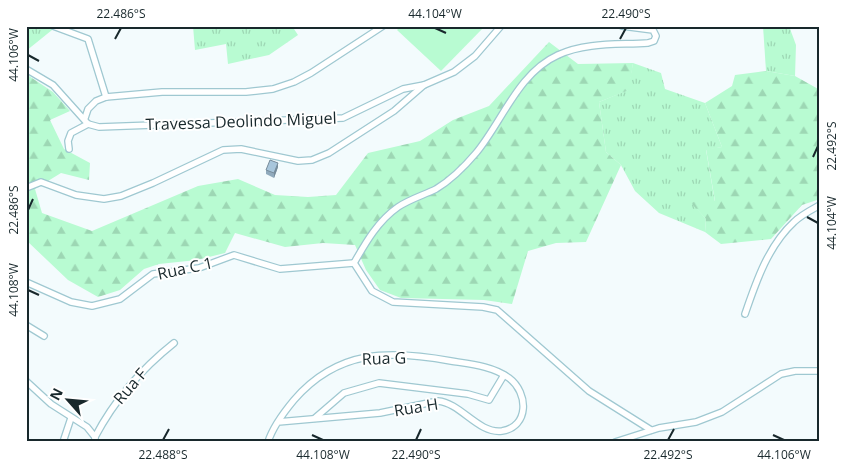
<svg xmlns="http://www.w3.org/2000/svg" width="846" height="468" font-family="'Open Sans',sans-serif">
<defs>
<pattern id="grass-tufts" width="24" height="20" patternUnits="userSpaceOnUse" patternTransform="scale(1.25)"><rect width="24" height="20" fill="#b8fbd2"/><path d="M3 7l-1-3M5 7V3M7 7l1-3M15 17l-1-3M17 17v-4M19 17l1-3" fill="none" stroke="#9dd7b4"/></pattern>
<pattern id="forest-firs" width="22" height="20" patternUnits="userSpaceOnUse" patternTransform="scale(1.25)"><rect width="22" height="20" fill="#b8fbd2"/><path d="M5 1l3.5 6h-7zM16 11l3.5 6h-7z" fill="#9dd7b4"/></pattern>
</defs>
<rect width="100%" height="100%" fill="#f3fbfd"/>
<g fill="url(#grass-tufts)">
<polygon points="26,26 57,26 26,51"/>
<polygon points="193,26 292,26 298,35 269,55 228,64 226,44 195,50"/>
<polygon points="672,26 731,26 730,29 673,29"/>
<polygon points="763,26 789,26 796,45 795,76 766,71"/>
<polygon points="633,63 661,73 665,89 705,103 722,147 706,150 715,202 691,202 706,219 705,232 659,213 635,191 621,165 606,152 599,102 628,90"/>
</g>
<g fill="url(#forest-firs)">
<polygon points="549,42 578,64 633,63 629,90 599,102 606,152 621,165 586,242 556,243 528,251 512,304 484,300 401,298 380,290 366,270 355,245 323,243 285,247 235,233 225,253 197,260 159,264 144,269 120,290 98,297 68,280 26,240 26,74 53,92 70,111 50,120 64,149 90,163 89,180 61,173 35,189 42,213 92,231 198,186 238,179 275,195 308,197 336,195 368,153 420,141 453,120 489,106"/>
<polygon points="766,71 795,76 820,90 820,199 802,205 771,239 721,244 705,232 706,219 690,202 715,201 706,149 722,147 705,103 732,86 735,75"/>
</g>
<polygon fill="#b8fbd2" points="401,26 485,26 441,71 397,30"/>
<g fill="none" stroke-linecap="round" stroke-linejoin="round">
<defs>
<g id="street">
<polyline points="53,26 88,39 106,97"/>
<polyline points="26,69 53,85 88,124 99,127 343,118 403,89 424,85"/>
<polyline points="85,118 88,109 96,101 106,97 162,92 246,92 273,89 294,82 311,73 383,26"/>
<polyline points="69,149 68,141 71,133 88,124"/>
<polyline points="26,188 41,182 76,195 104,199 121,196 153,183 223,150 241,149 298,161 312,160 329,153 394,111 424,85 454,72 475,56 501,26"/>
<path d="M354 263C366 242 378 221 398 207 410 199 424 195 436 189 451 180 465 166 476 153 502 122 518 73 558 55 586 42 618 45 648 43L654 41 656 36 653 30 622 26"/>
<polyline points="354,263 372,291 393,302 483,307 497,310 589,391 651,430"/>
<polyline points="26,282 71,302 92,306 120,299 153,274 199,268 234,255 280,269 354,263"/>
<path d="M745 314C756 282 768 246 794 222 801 215 811 210 820 205"/>
<polyline points="26,325 44,336"/>
<polyline points="26,381 51,404 87,427 95,437 95,442"/>
<polyline points="315,418 344,393 379,383 468,394 489,400 504,375"/>
<path d="M95 437C115 399 140 370 174 343"/>
<polyline points="63,442 71,418"/>
<path d="M268 442C273 426 284 412 294 400 338 349 390 350 451 361 470 364 493 366 509 378 529 393 529 427 502 431 478 434 461 403 438 401L380 413 278 422"/>
<polyline points="615,442 659,428 696,422 722,412 781,374 795,371 820,371"/>
</g>
</defs>
<use href="#street" stroke="#9fc8d1" stroke-width="8"/>
<use href="#street" stroke="#fff" stroke-width="5.5"/>
</g>
<polygon fill="#90aabd" points="278,167 274,178 266,174 266,170"/>
<polygon fill="#768b9a" points="278,163 278,167 274,178 274,173"/>
<polygon fill="#a8c6dc" stroke="#768b9a" points="270,160 278,163 274,173 266,170"/>
<path fill="none" stroke="#18282c" stroke-width="2" d="M435 28 446 33M115 39 121 28M620 39 626 28M28 55 39 61M813 157 818 146M28 210 33 199M807 217 818 223M28 290 39 295M312 435 323 440M773 435 784 440M163 440 169 429M416 440 421 429M668 440 674 429"/>
<g text-anchor="middle" dominant-baseline="central" stroke-width="4" stroke-linejoin="round" paint-order="stroke">
<g font-size="16" fill="#18282c" stroke="#fff">
<text transform="translate(241 121) rotate(-2)">Travessa Deolindo Miguel</text>
<text transform="translate(185 268) rotate(-12)">Rua C 1</text>
<text transform="translate(384 358) rotate(-2)">Rua G</text>
<text transform="translate(130 386) rotate(-49)">Rua F</text>
<text transform="translate(416 407) rotate(-9)">Rua H</text>
</g>
</g>
<rect width="846" height="468" fill="none" stroke="#ffffff" stroke-width="55"/>
<g transform="translate(68 400) rotate(297)" stroke="#ffffff" stroke-width="4" paint-order="stroke">
<path d="M0-4L9 19L0 12L-9 19Z" fill="#18282c"/>
<text y="-8" font-size="14" font-weight="bold" text-anchor="middle" fill="#18282c">N</text>
</g>
<rect x="28" y="28" width="790" height="412" fill="none" stroke="#18282c" stroke-width="2"/>
<g font-size="12" text-anchor="middle" fill="#18282c">
<text x="121" y="18">22.486°S</text>
<text x="435" y="18">44.104°W</text>
<text x="626" y="18">22.490°S</text>
<text transform="translate(14 55) rotate(-90)" y="4">44.106°W</text>
<text transform="translate(832 146) rotate(-90)" y="4">22.492°S</text>
<text transform="translate(14 210) rotate(-90)" y="4">22.486°S</text>
<text transform="translate(832 223) rotate(-90)" y="4">44.104°W</text>
<text transform="translate(14 290) rotate(-90)" y="4">44.108°W</text>
<text x="163" y="459">22.488°S</text>
<text x="323" y="459">44.108°W</text>
<text x="416" y="459">22.490°S</text>
<text x="668" y="459">22.492°S</text>
<text x="784" y="459">44.106°W</text>
</g>
</svg>
